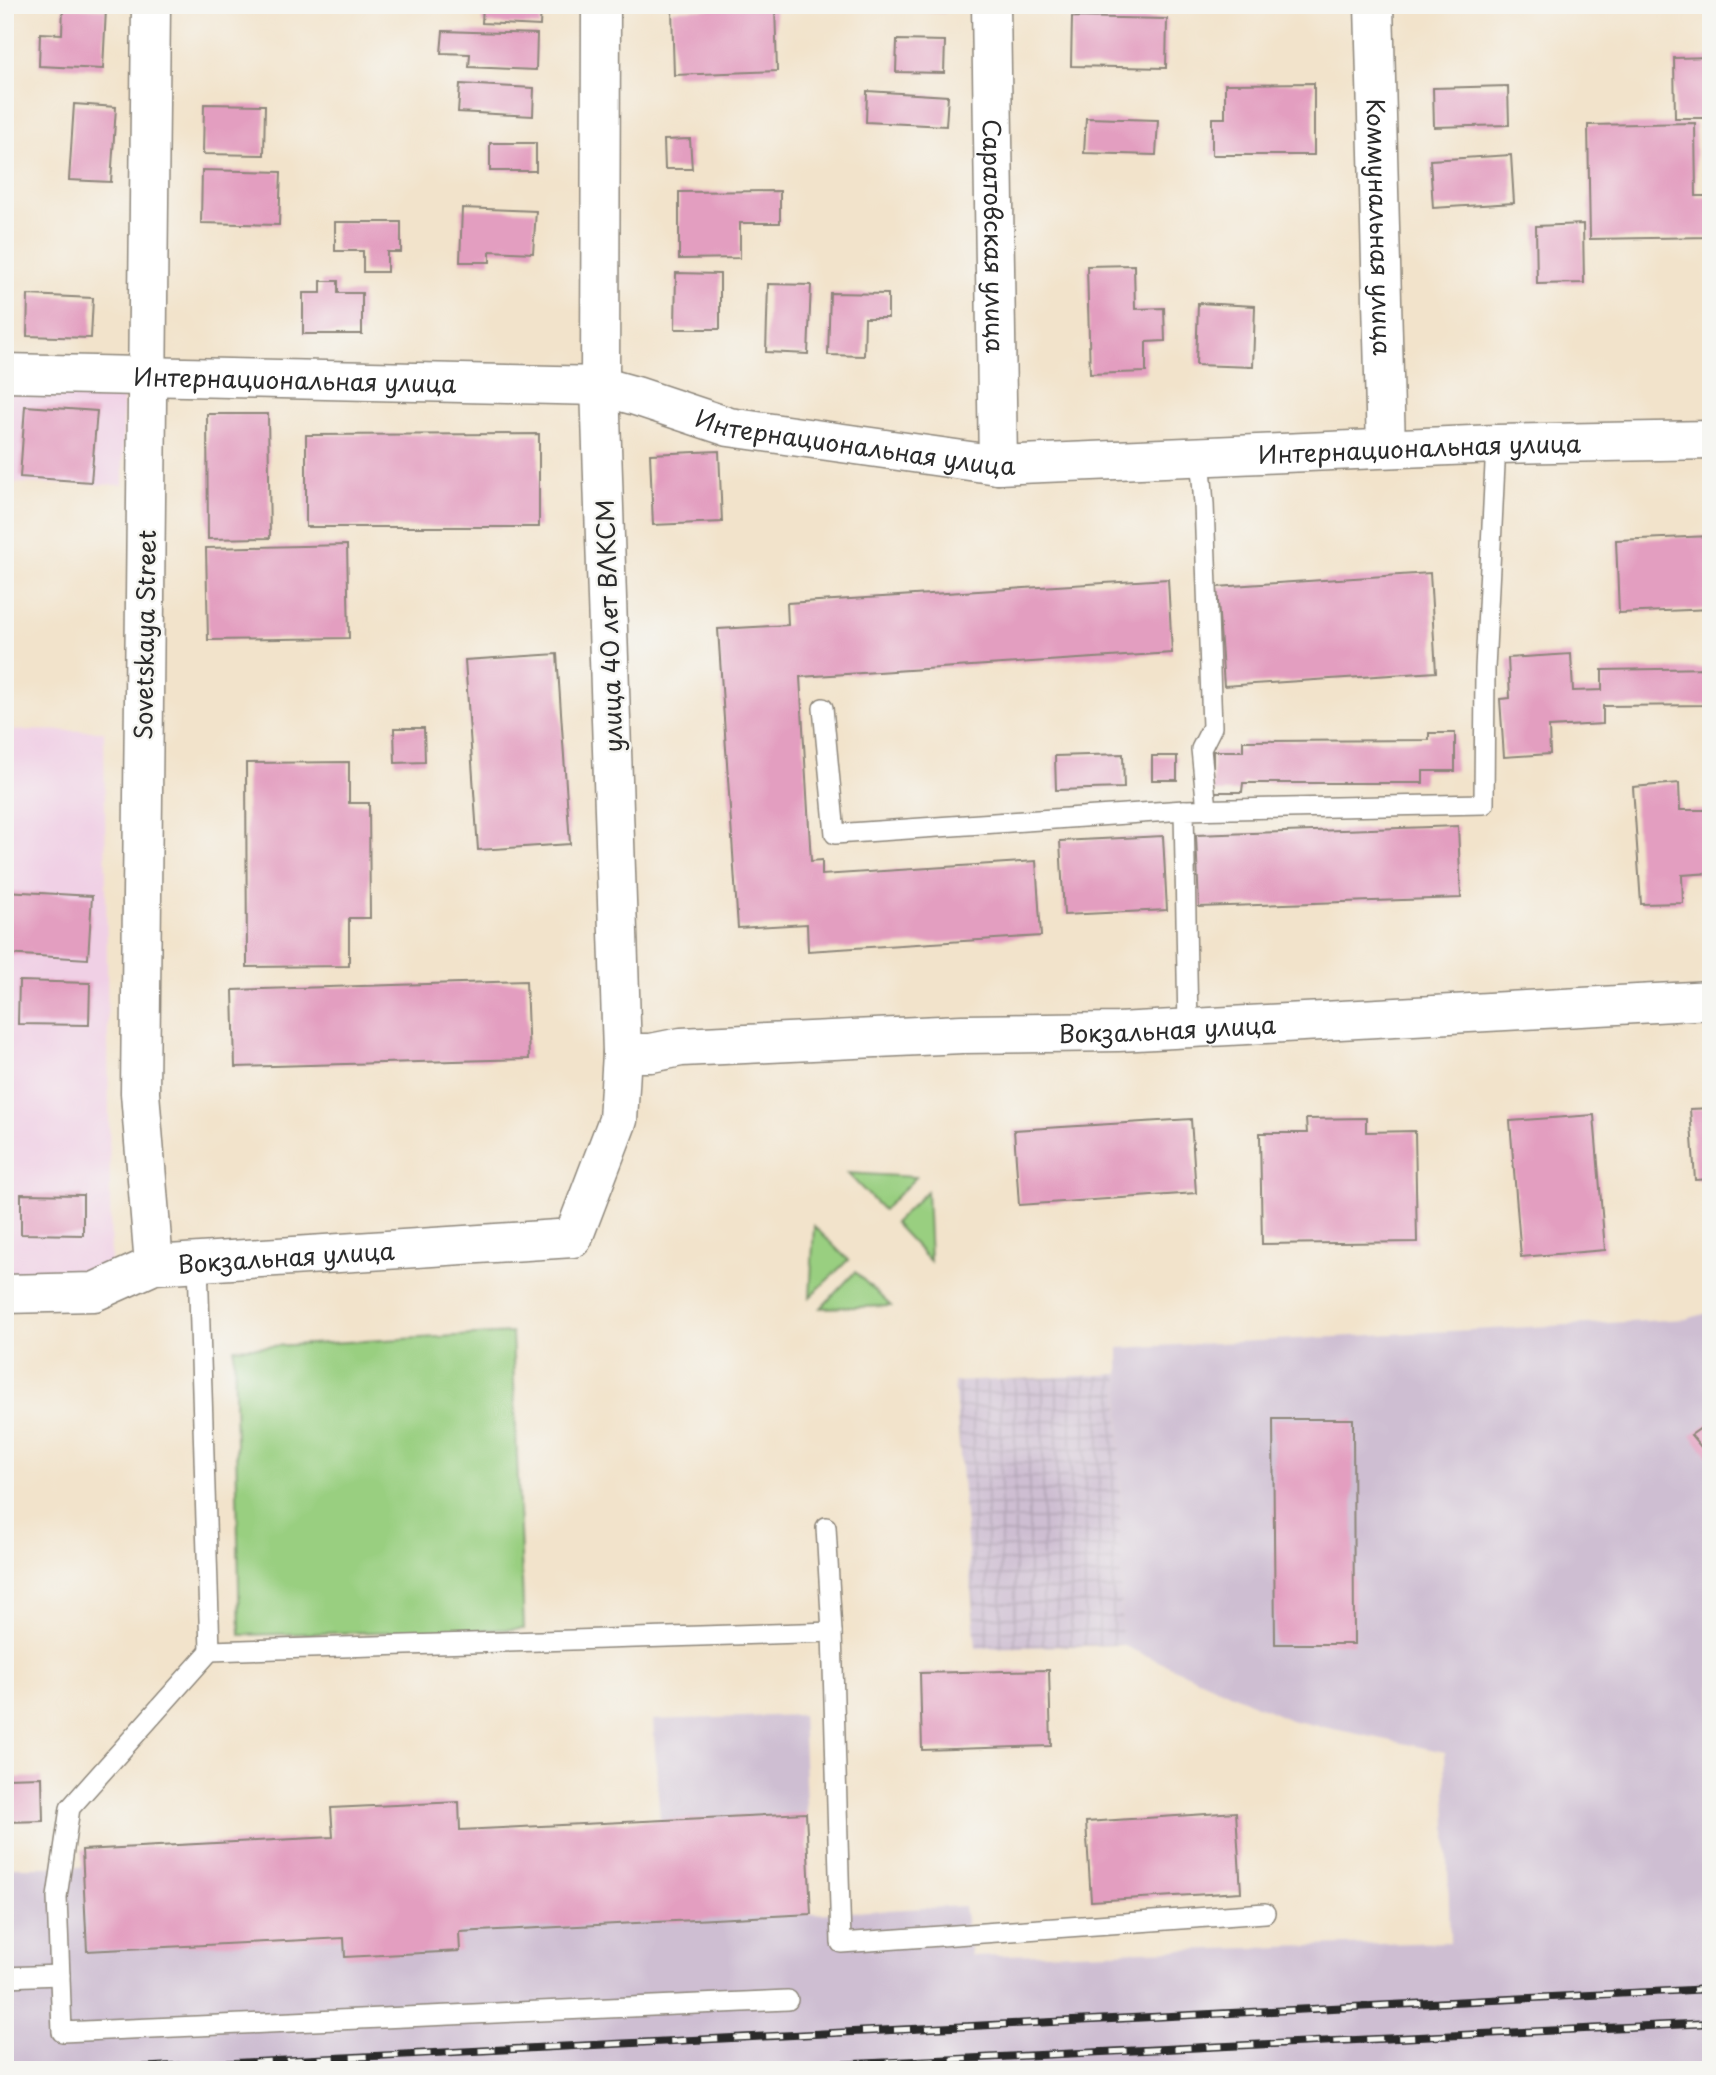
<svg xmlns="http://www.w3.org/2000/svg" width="1716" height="2075" font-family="'Playpen Sans',sans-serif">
<defs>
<pattern id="industrial-grid" width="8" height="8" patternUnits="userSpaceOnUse" patternTransform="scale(1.75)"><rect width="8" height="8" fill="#cebed2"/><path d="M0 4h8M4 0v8" fill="none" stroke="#b1a3b4"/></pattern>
</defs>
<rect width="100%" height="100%" fill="#f6f6f2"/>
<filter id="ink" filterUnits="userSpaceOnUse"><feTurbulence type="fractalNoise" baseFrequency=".0143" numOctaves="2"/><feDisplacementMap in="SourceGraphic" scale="14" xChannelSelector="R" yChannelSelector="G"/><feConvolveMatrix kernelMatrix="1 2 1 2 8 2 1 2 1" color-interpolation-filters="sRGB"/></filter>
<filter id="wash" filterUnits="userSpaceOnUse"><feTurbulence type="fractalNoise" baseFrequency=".00686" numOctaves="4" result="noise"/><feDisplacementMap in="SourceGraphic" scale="28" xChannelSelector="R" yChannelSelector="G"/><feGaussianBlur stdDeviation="1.57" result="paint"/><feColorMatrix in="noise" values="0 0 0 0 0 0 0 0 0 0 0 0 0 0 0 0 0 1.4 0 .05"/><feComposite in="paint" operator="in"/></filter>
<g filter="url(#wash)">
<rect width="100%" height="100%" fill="#f2e3cb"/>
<g fill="#f0d0e5">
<polygon points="5,385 123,386 123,485 5,483"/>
<polygon points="5,730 104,731 111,1271 5,1275"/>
</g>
<polygon fill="url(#industrial-grid)" points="1119,1374 1122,1645 976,1648 954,1382"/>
<polygon fill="#cebed2" points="1711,1312 1711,2070 5,2070 5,1867 82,1867 82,1850 332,1837 331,1808 459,1802 461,1830 660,1820 653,1720 802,1715 811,1914 964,1906 971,1956 1450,1942 1445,1752 1290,1720 1122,1645 1119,1348 1686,1319"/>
<g fill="#99cf80" stroke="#627d56" stroke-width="2">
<polygon points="847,1173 916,1177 883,1210"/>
<polygon points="927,1191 930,1261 894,1223"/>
<polygon points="814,1226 848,1260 810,1297"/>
<polygon points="855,1272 891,1306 821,1308"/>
<polygon points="512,1333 524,1629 240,1635 234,1348"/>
</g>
<g id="blocks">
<g fill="#e39ec0">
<polygon points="483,5 541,5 540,26 482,23"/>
<polygon points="888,5 945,5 945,13 888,10"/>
<polygon points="775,6 777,71 674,75 672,10"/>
<polygon points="63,7 106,9 103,69 39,66 40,33 62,34"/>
<polygon points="1072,17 1167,19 1166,68 1071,66"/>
<polygon points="443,31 537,34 536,70 469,67 470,54 441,53"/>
<polygon points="897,40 945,41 944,73 896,72"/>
<polygon points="1711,57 1711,118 1675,118 1674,58"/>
<polygon points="1314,83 1314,155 1212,155 1212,118 1225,118 1225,84"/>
<polygon points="460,84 534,88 533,116 458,112"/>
<polygon points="1508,86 1509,125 1434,127 1433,88"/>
<polygon points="867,91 948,96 946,126 866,122"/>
<polygon points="74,104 116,107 111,182 69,180"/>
<polygon points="204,104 265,105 264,155 203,154"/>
<polygon points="1086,118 1158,120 1156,155 1084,153"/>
<polygon points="1695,123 1696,196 1711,196 1711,237 1590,239 1588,125"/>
<polygon points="690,139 692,169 665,169 664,140"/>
<rect x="490" y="143" width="46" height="28"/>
<polygon points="1511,155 1514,203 1433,208 1430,160"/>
<polygon points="202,170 281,172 279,225 201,223"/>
<polygon points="780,191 780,223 740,223 740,258 679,259 679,192"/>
<polygon points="462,208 536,211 533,253 490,251 490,262 460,262"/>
<polygon points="335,222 401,222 401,252 387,252 387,272 363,272 363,251 335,251"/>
<polygon points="1583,224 1584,283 1537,284 1536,226"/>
<polygon points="1134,265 1135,309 1164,308 1165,341 1146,342 1146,372 1090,374 1087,266"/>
<polygon points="676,273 720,274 720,329 675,329"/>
<polygon points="321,281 338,281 338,293 362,293 362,334 303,334 303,293 321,293"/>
<polygon points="768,284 811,285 808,354 766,352"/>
<polygon points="830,293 888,294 888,318 865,318 864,356 828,355"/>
<polygon points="28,295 93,298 91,338 27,336"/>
<polygon points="1198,303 1255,306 1253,367 1196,365"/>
<polygon points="25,406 97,411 91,482 20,477"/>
<polygon points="207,414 268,414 270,538 208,539"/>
<polygon points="539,434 539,527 306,527 306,435"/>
<polygon points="719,451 722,522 653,525 650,454"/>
<polygon points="1711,536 1711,609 1619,613 1616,540"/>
<polygon points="347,545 349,638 208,640 206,548"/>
<polygon points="1430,573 1436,672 1224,686 1217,587"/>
<polygon points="1168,579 1172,653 800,677 811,861 822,860 822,875 1036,861 1041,936 808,951 807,924 738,928 718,629 788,625 787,603"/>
<polygon points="557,654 570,844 478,850 465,660"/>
<polygon points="1571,654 1573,691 1602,690 1602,670 1711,668 1711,705 1603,706 1603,724 1549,727 1550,754 1504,757 1500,699 1510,698 1508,658"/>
<polygon points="394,728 424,728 425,762 395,763"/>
<polygon points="1429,733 1455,733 1455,771 1423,771 1423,783 1243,783 1242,792 1213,792 1213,751 1243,751 1243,741 1429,740"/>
<polygon points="1123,754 1124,788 1056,790 1055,756"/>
<rect x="1152" y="756" width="25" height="24"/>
<polygon points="349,762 349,803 369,803 370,918 349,918 349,966 247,967 246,763"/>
<polygon points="1679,783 1680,810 1711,810 1711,873 1682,875 1683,903 1641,904 1633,787"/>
<polygon points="1458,826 1461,898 1199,907 1196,835"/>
<polygon points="1163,836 1167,910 1064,915 1060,841"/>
<polygon points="5,891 92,896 88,959 5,954"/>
<polygon points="19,981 90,983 89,1025 18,1024"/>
<polygon points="526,981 529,1059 235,1067 233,990"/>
<polygon points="1711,1108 1711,1179 1695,1180 1690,1109"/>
<polygon points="1594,1115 1605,1250 1521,1257 1510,1121"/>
<polygon points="1366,1118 1366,1132 1415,1131 1417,1242 1262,1244 1260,1133 1307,1133 1306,1119"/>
<polygon points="1191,1119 1196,1193 1019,1205 1014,1130"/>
<polygon points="21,1194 83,1195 83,1235 21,1234"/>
<polygon points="1273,1419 1353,1419 1354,1644 1275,1644"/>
<polygon points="1711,1421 1711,1459 1691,1435"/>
<polygon points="1049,1670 1051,1746 922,1750 920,1673"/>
<polygon points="42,1777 43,1821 5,1822 5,1778"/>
<polygon points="459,1802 460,1830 806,1813 811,1914 459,1932 460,1951 345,1957 344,1938 87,1951 82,1850 333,1837 331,1808"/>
<polygon points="1236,1812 1241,1892 1091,1901 1086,1822"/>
</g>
</g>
</g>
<g filter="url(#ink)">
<use href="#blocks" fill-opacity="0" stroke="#8e877b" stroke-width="2"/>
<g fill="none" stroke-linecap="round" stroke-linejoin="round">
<defs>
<g id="lane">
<polyline points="1200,456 1204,504 1212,727 1201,749 1207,809"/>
<polyline points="823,708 835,834 1184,810"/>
<polyline points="1188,1028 1184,810 1484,804 1485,669 1496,444"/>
<polyline points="198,1262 210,1651 832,1632"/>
<polyline points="826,1527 832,1632 841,1943 1265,1913"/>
<polyline points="210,1651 70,1808 57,1897 62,2032 788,2000"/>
<polyline points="5,1977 60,1975"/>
</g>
<g id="street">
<path id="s1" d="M991 5 998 465"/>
<path id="s2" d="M1374 5 1386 448"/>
</g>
<g id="secondary">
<polyline points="151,5 140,1093 154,1265"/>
<path id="s3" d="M5 373 600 386 636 396 729 427 998 465 1496 444 1711 440"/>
<path id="s4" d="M622 1053H651L681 1047 962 1034 1118 1032 1711 1000"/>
<path id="s5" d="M5 1294 94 1292 154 1265 573 1238 618 1120 622 1053 600 386 601 5"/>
</g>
</defs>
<use href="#lane" stroke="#8e877b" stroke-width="22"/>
<use href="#street" stroke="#8e877b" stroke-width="41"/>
<use href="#secondary" stroke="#8e877b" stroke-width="41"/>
<use href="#lane" stroke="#fff" stroke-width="19"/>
<use href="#street" stroke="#fff" stroke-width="38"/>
<use href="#secondary" stroke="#fff" stroke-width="38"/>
<defs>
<g id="rail">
<polyline points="95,2070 1711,1989"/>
<polyline points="727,2070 1711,2023"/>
</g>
</defs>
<use href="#rail" stroke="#2b2b2b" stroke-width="8"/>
<use href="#rail" stroke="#f6f6f2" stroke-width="5" stroke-dasharray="16" stroke-linecap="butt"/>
</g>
</g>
<g text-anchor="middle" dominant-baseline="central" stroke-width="5" stroke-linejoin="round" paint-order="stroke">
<g font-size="24" fill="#2b2b2b" stroke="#f6f6f2">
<text stroke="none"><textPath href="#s2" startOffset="222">Коммунальная улица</textPath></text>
<text stroke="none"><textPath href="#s1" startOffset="231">Саратовская улица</textPath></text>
<text stroke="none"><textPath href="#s3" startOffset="290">Интернациональная улица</textPath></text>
<text stroke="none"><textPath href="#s3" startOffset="858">Интернациональная улица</textPath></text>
<text stroke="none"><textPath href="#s3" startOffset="1424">Интернациональная улица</textPath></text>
<text transform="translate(608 626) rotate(-92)">улица 40 лет ВЛКСМ</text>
<text transform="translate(144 635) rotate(-89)">Sovetskaya Street</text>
<text stroke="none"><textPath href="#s4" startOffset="546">Вокзальная улица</textPath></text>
<text stroke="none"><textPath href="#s5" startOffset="287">Вокзальная улица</textPath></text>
</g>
</g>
<rect width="1716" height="2075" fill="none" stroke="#f6f6f2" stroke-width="28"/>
</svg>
